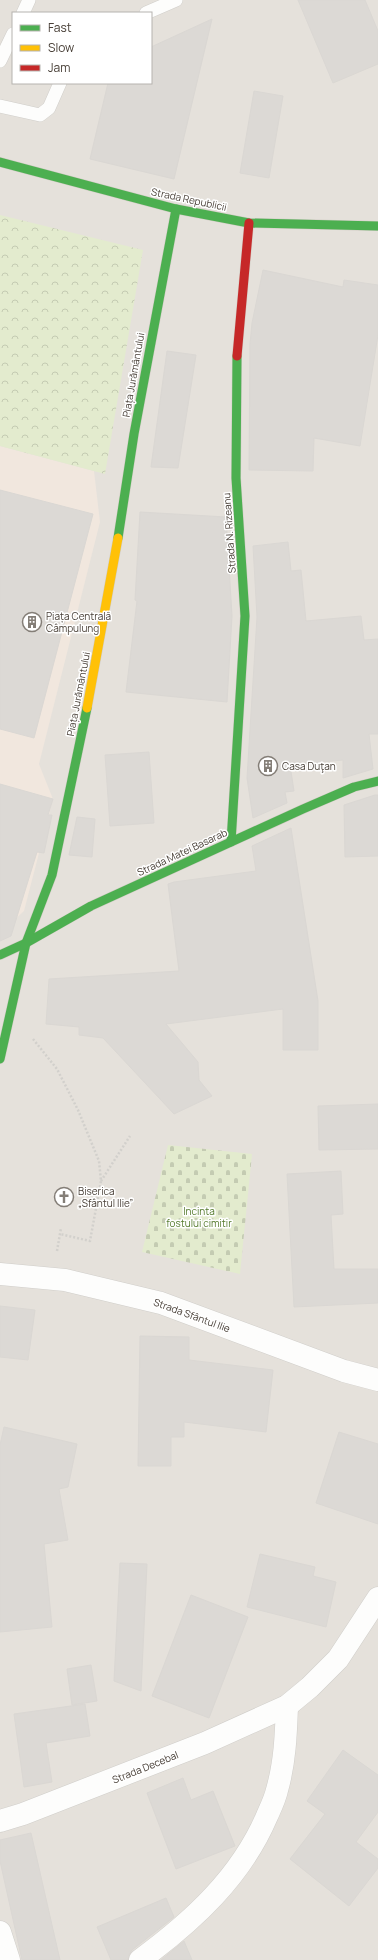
<svg xmlns="http://www.w3.org/2000/svg" width="378" height="1960" font-family="Manrope,sans-serif">
<defs>
<pattern id="forest-crowns" width="20" height="18" patternUnits="userSpaceOnUse"><rect width="20" height="18" fill="#e3ebce"/><path d="M2 6a3 3 0 1 1 6 0M12 15a3 3 0 1 1 6 0" fill="none" stroke="#c4cbb2"/></pattern>
<pattern id="cemetery-stones" width="16" height="16" patternUnits="userSpaceOnUse"><rect width="16" height="16" fill="#e3ebce"/><path d="M2 7V4a2 2 0 0 1 4 0v3zM10 15v-3a2 2 0 0 1 4 0v3z" fill="#c4cbb2"/></pattern>
</defs>
<rect width="100%" height="100%" fill="#f2f0ed"/>
<path fill="#e5e1db" fill-rule="evenodd" d="M0 0H378V1960H0ZM13 13H151V83H13Z"/>
<polygon fill="#f1e7de" points="0,446 94,471 100,522 39,764 53,799 24,911 7,927 0,928"/>
<polygon fill="url(#forest-crowns)" points="0,215 143,250 105,474 0,446"/>
<polygon fill="url(#cemetery-stones)" points="168,1145 252,1154 240,1274 142,1252"/>
<g fill="#dcd9d5" stroke="#dad7d3">
<polygon points="298,0 365,0 378,31 378,64 333,83"/>
<polygon points="212,19 174,179 90,159 108,83 151,83 151,47"/>
<polygon points="254,91 283,96 269,178 240,173"/>
<polygon points="263,270 343,287 344,280 378,285 378,335 360,446 314,438 313,471 249,470 250,344 252,323"/>
<polygon points="167,351 196,355 178,468 151,467"/>
<polygon points="0,490 93,514 34,738 0,729"/>
<polygon points="140,512 226,517 232,616 227,702 126,692 137,601 135,600"/>
<polygon points="288,542 291,571 301,570 306,621 361,616 364,640 378,639 378,734 369,734 373,769 343,778 343,760 290,765 294,791 285,792 287,803 253,818 247,778 257,617 253,546"/>
<polygon points="149,752 154,823 110,826 105,755"/>
<polygon points="0,784 53,799 48,815 52,815 44,853 37,852 11,936 0,941"/>
<polygon points="375,795 378,795 378,856 345,857 344,805"/>
<polygon points="77,817 95,819 92,857 69,855"/>
<polygon points="291,828 318,1001 318,1050 283,1050 283,1009 166,1024 198,1062 199,1080 212,1096 174,1114 103,1038 79,1035 79,1027 46,1024 49,979 179,971 168,884 174,882 256,871 252,846"/>
<polygon points="378,1104 378,1149 319,1150 318,1106"/>
<polygon points="341,1171 343,1214 331,1215 334,1269 378,1269 378,1303 294,1307 287,1174"/>
<polygon points="0,1306 35,1310 28,1360 0,1357"/>
<polygon points="140,1336 189,1337 189,1360 273,1370 266,1432 184,1422 184,1437 171,1437 171,1466 138,1466"/>
<polygon points="4,1427 77,1444 68,1487 59,1489 68,1540 44,1544 52,1627 0,1632 0,1445"/>
<polygon points="339,1432 378,1444 378,1524 316,1503"/>
<polygon points="260,1554 315,1567 313,1576 336,1582 326,1627 247,1607"/>
<polygon points="120,1563 147,1564 141,1691 114,1681"/>
<polygon points="191,1595 248,1617 209,1718 152,1696"/>
<polygon points="91,1665 97,1701 72,1705 67,1669"/>
<polygon points="85,1704 90,1736 46,1743 52,1782 24,1787 14,1714"/>
<polygon points="343,1750 378,1775 378,1812 356,1842 378,1859 378,1868 349,1906 290,1859 325,1814 307,1801"/>
<polygon points="183,1778 191,1800 213,1791 235,1846 176,1869 147,1793"/>
<polygon points="31,1833 60,1960 22,1960 0,1861 0,1840"/>
<polygon points="166,1898 174,1917 132,1950 129,1955 128,1960 111,1960 97,1927"/>
<polygon points="184,1941 192,1960 161,1960 167,1955"/>
</g>
<g fill="none" stroke-linecap="round" stroke-linejoin="round">
<defs>
<g id="lane">
<polyline points="23,13 29,0"/>
<polyline points="146,13 176,0"/>
<polyline points="0,61 13,34"/>
<polyline points="0,106 40,115 49,108 60,83"/>
</g>
<g id="street">
<polyline points="0,1274 65,1280 161,1303 344,1371 378,1380"/>
<polyline points="0,1821 23,1814 205,1743 287,1706 310,1687 338,1659 378,1598"/>
<polyline points="0,1932 9,1960"/>
<path d="M140 1960C193 1921 241 1877 267 1816 271 1807 275 1799 277 1790 285 1762 286 1734 287 1706"/>
</g>
<g id="fast">
<polyline points="0,162 176,209 249,223 378,226"/>
<polyline points="118,538 134,434 176,209"/>
<polyline points="231,842 245,616 236,478 237,356"/>
<polyline points="0,955 26,943 91,906 303,809 354,787 378,781"/>
<polyline points="0,1059 26,943 52,875 87,708"/>
</g>
<polyline id="slow" points="87,708 118,538"/>
<polyline id="jam" points="237,356 249,223"/>
</defs>
<use href="#lane" stroke="#d0ceca" stroke-width="14"/>
<use href="#street" stroke="#d0ceca" stroke-width="23"/>
<use href="#fast" stroke="#d1ccc4" stroke-width="10"/>
<use href="#slow" stroke="#d1ccc4" stroke-width="10"/>
<use href="#jam" stroke="#d1ccc4" stroke-width="10"/>
<g stroke="#d2d0cc" stroke-width="2.5" stroke-dasharray="2 2" stroke-linecap="butt">
<polyline points="33,1039 57,1069 78,1110 99,1161 101,1181 90,1241 60,1234"/>
<polyline points="101,1181 130,1136"/>
<polyline points="57,1251 61,1228"/>
</g>
<use href="#lane" stroke="#fdfdfc" stroke-width="13"/>
<use href="#street" stroke="#fdfdfc" stroke-width="22"/>
<use href="#fast" stroke="#4caf50" stroke-width="9"/>
<use href="#slow" stroke="#ffc107" stroke-width="9"/>
<use href="#jam" stroke="#c62828" stroke-width="9"/>
</g>
<defs>
<symbol id="building-ring" viewBox="-11 -11 22 22"><circle r="9.5" fill="#fff" stroke="#847e77" stroke-width="1.5"/><path d="M-4-6H4V6H1V3H-1V6H-4ZM-2.5-4.3h1.7v1.8h-1.7ZM.8-4.3h1.7v1.8H.8ZM-2.5-1h1.7V.8h-1.7ZM.8-1h1.7V.8H.8Z" fill="#847e77"/></symbol>
<symbol id="church-ring" viewBox="-11 -11 22 22"><circle r="9.5" fill="#fff" stroke="#847e77" stroke-width="1.5"/><path d="M-1.2-6h2.4v3.5h3.3v2.4h-3.3V6h-2.4V-.1h-3.3v-2.4h3.3Z" fill="#847e77"/></symbol>
</defs>
<g fill-rule="evenodd">
<use href="#building-ring" x="21" y="611" width="22" height="22"/>
<use href="#building-ring" x="257" y="755" width="22" height="22"/>
<use href="#church-ring" x="53" y="1186" width="22" height="22"/>
</g>
<g text-anchor="middle" dominant-baseline="central" stroke-width="3" stroke-linejoin="round" paint-order="stroke">
<g font-size="10" fill="#494038" stroke="#fff">
<text transform="translate(189 199) rotate(12)">Strada Republicii</text>
<text transform="translate(133 375) rotate(-80)">Piața Jurământului</text>
<text transform="translate(229 533) rotate(-94)">Strada N. Rizeanu</text>
<text transform="translate(78 694) rotate(-79)">Piața Jurământului</text>
<text transform="translate(182 852) rotate(-25)">Strada Matei Basarab</text>
<text transform="translate(192 1315) rotate(20)">Strada Sfântul Ilie</text>
<text transform="translate(145 1767) rotate(-22)">Strada Decebal</text>
</g>
<g font-size="10" fill="#494038" stroke="#fff" text-anchor="start">
<text x="46" y="616">Piața Centrală<tspan x="46" dy="12">Câmpulung</tspan></text>
<text x="282" y="766">Casa Duţan</text>
<text x="78" y="1191">Biserica<tspan x="78" dy="12">„Sfântul Ilie”</tspan></text>
</g>
<g font-size="10" fill="#547a2c" stroke="#fff">
<text x="199" y="1211">Incinta<tspan x="199" dy="12">fostului cimitir</tspan></text>
</g>
</g>
<rect x="12" y="12" width="140" height="72" fill="#ffffff" stroke="#b6b3af"/>
<rect x="20" y="25" width="20" height="6" fill="#4caf50" stroke="#b6b3af"/>
<text x="48" y="32" font-size="12" fill="#494038">Fast</text>
<rect x="20" y="45" width="20" height="6" fill="#ffc107" stroke="#b6b3af"/>
<text x="48" y="52" font-size="12" fill="#494038">Slow</text>
<rect x="20" y="65" width="20" height="6" fill="#c62828" stroke="#b6b3af"/>
<text x="48" y="72" font-size="12" fill="#494038">Jam</text>
</svg>
